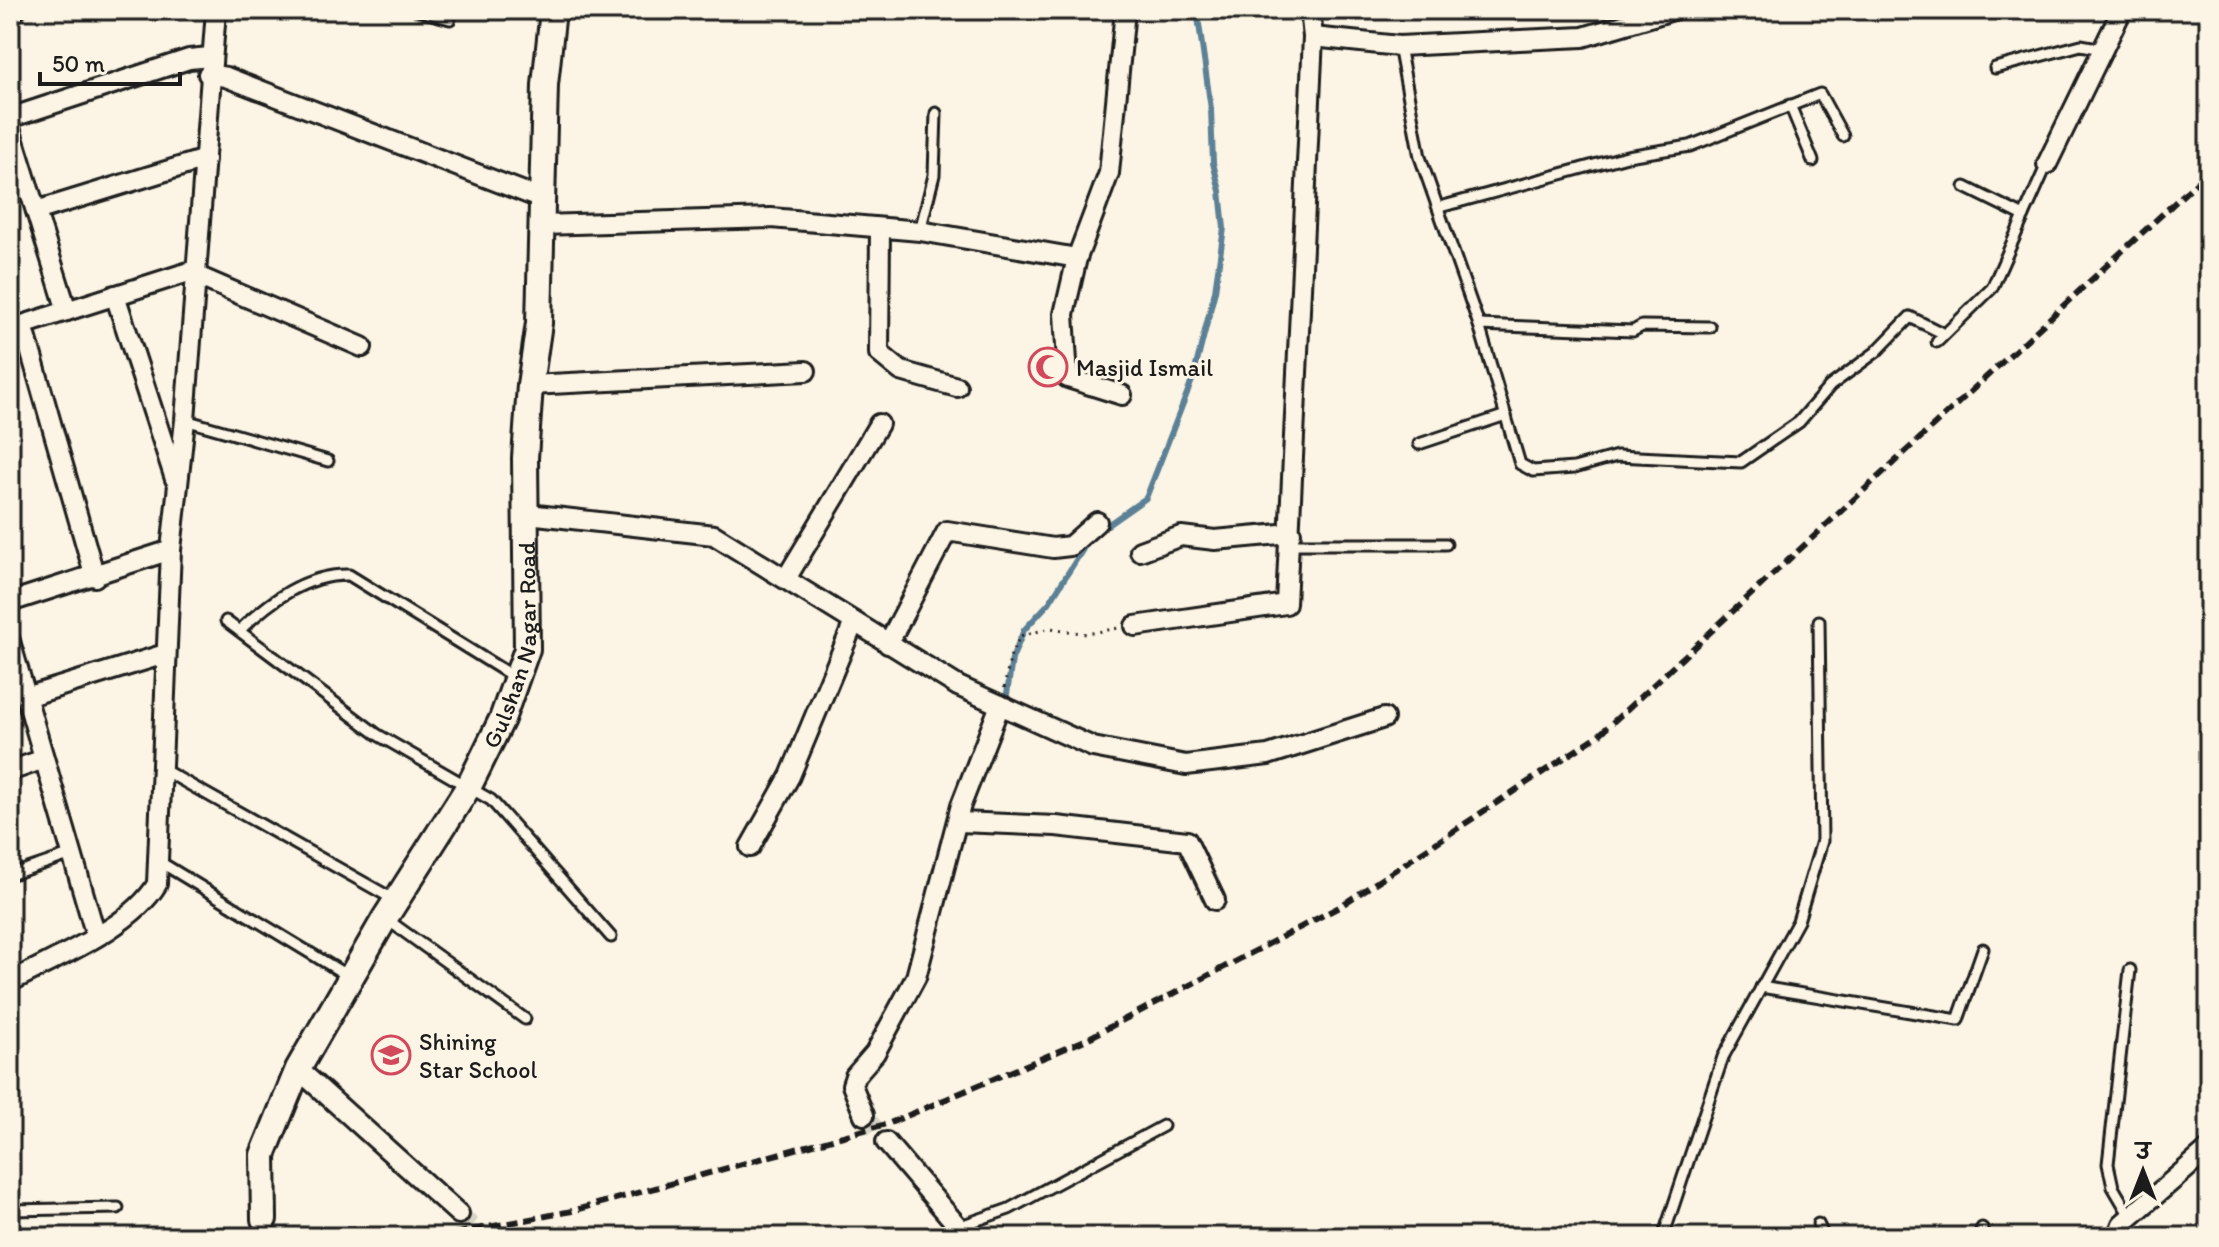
<svg xmlns="http://www.w3.org/2000/svg" width="2219" height="1247" font-family="Itim,'Playpen Sans Deva',sans-serif">
<rect width="100%" height="100%" fill="#fcf5e5"/>
<filter id="ink" filterUnits="userSpaceOnUse"><feTurbulence type="fractalNoise" baseFrequency=".0125" numOctaves="2"/><feDisplacementMap in="SourceGraphic" scale="16" xChannelSelector="R" yChannelSelector="G"/><feConvolveMatrix kernelMatrix="1 2 1 2 8 2 1 2 1" color-interpolation-filters="sRGB"/></filter>
<g filter="url(#ink)">
<g fill="none" stroke-linecap="round" stroke-linejoin="round">
<g stroke="#5b8095" stroke-width="6">
<polyline points="1099,531 1146,498 1193,378 1215,291 1224,228 1220,191 1213,163 1211,109 1197,10"/>
<polyline points="1006,701 1012,659 1024,630 1049,603 1090,538"/>
</g>
<g stroke="#dad4c7" stroke-width="18" stroke-dasharray="18 9" stroke-linecap="butt">
<polyline points="864,1115 886,1142"/>
<polyline points="459,1214 487,1237"/>
</g>
<polyline stroke="#dad4c7" stroke-width="24" stroke-dasharray="24 12" stroke-linecap="butt" points="264,1219 264,1237"/>
<defs>
<g id="service">
<polyline points="417,10 450,19"/>
<polyline points="1399,46 1420,157 1479,325 1520,464 1533,471 1574,468 1617,456 1741,462 1799,422 1830,386 1876,352 1910,317 1944,334"/>
<polyline points="1995,68 2081,45 2103,49"/>
<polyline points="1790,105 1813,161"/>
<polyline points="1965,187 2024,216"/>
<polyline points="1440,207 1627,156 1690,146 1820,94 1843,136"/>
<polyline points="920,231 934,175 936,113"/>
<polyline points="1479,325 1633,331 1642,326 1710,327"/>
<polyline points="1937,342 1992,288 2047,164"/>
<polyline points="185,420 328,461"/>
<polyline points="1419,444 1506,415"/>
<polyline points="1290,544 1446,544"/>
<polyline points="226,621 378,735 491,800 611,937"/>
<path d="M240 630C270 601 306 574 349 575L514 677"/>
<polyline points="162,769 393,899"/>
<polyline points="160,862 348,976"/>
<polyline points="10,875 72,854"/>
<polyline points="385,918 525,1019"/>
<polyline points="2130,970 2108,1164 2113,1187 2130,1216"/>
<polyline points="1761,987 1958,1020 1983,949"/>
<polyline points="10,1210 118,1208"/>
<polyline points="1818,1224 1824,1237"/>
<polyline points="929,1237 1009,1209 1163,1126"/>
<polyline points="1663,1237 1723,1057 1798,921 1822,841 1819,621"/>
<polyline points="1978,1237 1982,1228"/>
</g>
<g id="minor">
<polyline points="10,12 16,10"/>
<polyline points="1313,37 1399,46 1583,37 1673,10"/>
<polyline points="208,74 226,77 542,199"/>
<polyline points="10,118 189,59 210,57"/>
<polyline points="10,128 67,311"/>
<polyline points="2047,164 2122,10"/>
<polyline points="36,211 205,159"/>
<polyline points="542,225 771,218 920,231 1077,258 1109,173 1125,10"/>
<polyline points="880,229 879,353 901,371 957,387"/>
<polyline points="1077,258 1064,314 1068,378 1122,395"/>
<polyline points="195,275 362,347"/>
<polyline points="115,295 175,479"/>
<polyline points="23,325 95,577"/>
<polyline points="10,329 195,270"/>
<polyline points="530,385 806,371"/>
<polyline points="528,514 714,535 958,686 1000,705"/>
<polyline points="1140,551 1181,536 1215,540 1291,533"/>
<polyline points="787,577 879,424"/>
<polyline points="10,602 171,550"/>
<polyline points="1135,626 1286,604 1313,37 1310,10"/>
<polyline points="10,641 96,936"/>
<polyline points="888,644 947,531 1053,548 1070,546 1097,522"/>
<polyline points="26,697 165,654"/>
<polyline points="10,771 44,759"/>
<polyline points="959,822 1056,826 1187,841 1215,900"/>
<polyline points="750,847 790,776 854,622"/>
<path d="M10 982C56 957 131 928 157 884L171 550 185 420 216 10"/>
<polyline points="298,1069 459,1214"/>
<polyline points="864,1115 852,1085 855,1076 875,1053 916,977 961,805 1000,705 1093,747 1186,765 1268,755 1384,718"/>
<polyline points="886,1142 967,1237"/>
<polyline points="2117,1237 2122,1224 2209,1149"/>
</g>
<g id="tertiary">
<path id="s1" d="M264 1219 263 1155 298 1069 385 918 469 786 502 719 527 649 525 458 530 385 539 323 545 85 553 10"/>
</g>
</defs>
<use href="#service" stroke="#1c1c1c" stroke-width="15"/>
<use href="#minor" stroke="#1c1c1c" stroke-width="24"/>
<use href="#tertiary" stroke="#1c1c1c" stroke-width="30"/>
<polyline stroke="#1c1c1c" stroke-width="3" stroke-dasharray="2 6" stroke-linecap="butt" points="1004,688 1011,654 1020,636 1051,628 1086,634 1119,628"/>
<use href="#service" stroke="#fcf5e5" stroke-width="9"/>
<use href="#minor" stroke="#fcf5e5" stroke-width="18"/>
<use href="#tertiary" stroke="#fcf5e5" stroke-width="24"/>
<polyline stroke="#1c1c1c" stroke-width="6" stroke-dasharray="12 6" stroke-linecap="butt" points="437,1237 572,1211 890,1123 1085,1040 1339,907 1599,735 2209,171"/>
</g>
</g>
<defs>
<symbol id="mosque-ring" viewBox="-11 -11 22 22"><circle r="9.5" fill="#fcf5e5" stroke="#d1495b" stroke-width="1.5"/><path d="M3.5-4.9A6 6 0 1 0 3.5 4.9A5 5 0 1 1 3.5-4.9Z" fill="#d1495b"/></symbol>
<symbol id="school-ring" viewBox="-11 -11 22 22"><circle r="9.5" fill="#fcf5e5" stroke="#d1495b" stroke-width="1.5"/><path d="M0-5L7-2L0 1L-7-2ZM-4 1L0 2.5L4 1V4Q0 6-4 4Z" fill="#d1495b"/></symbol>
</defs>
<g fill-rule="evenodd">
<use href="#mosque-ring" x="1026" y="345" width="44" height="44"/>
<use href="#school-ring" x="369" y="1033" width="44" height="44"/>
</g>
<g text-anchor="middle" dominant-baseline="central" stroke-width="6" stroke-linejoin="round" paint-order="stroke">
<g font-size="24" fill="#1c1c1c" stroke="#fcf5e5" text-anchor="start">
<text x="1076" y="367">Masjid Ismail</text>
<text x="419" y="1041">Shining<tspan x="419" dy="28">Star School</tspan></text>
</g>
<g font-size="24" fill="#1c1c1c" stroke="#fcf5e5">
<text stroke="none"><textPath href="#s1" startOffset="638">Gulshan Nagar Road</textPath></text>
</g>
</g>
<rect width="2219" height="1247" fill="none" stroke="#fcf5e5" stroke-width="40"/>
<rect x="20" y="20" width="2179" height="1207" fill="none" stroke="#1c1c1c" stroke-width="3" filter="url(#ink)"/>
<g transform="translate(2143 1171)" stroke="#fcf5e5" stroke-width="6" paint-order="stroke">
<path d="M0-6L14 30L0 20L-14 30Z" fill="#1c1c1c"/>
<text y="-12" font-size="22" font-weight="bold" text-anchor="middle" fill="#1c1c1c">उ</text>
</g>
<path d="M40 72v12h140v-12" fill="none" stroke="#1c1c1c" stroke-width="4"/>
<text x="52" y="72" font-size="24" fill="#1c1c1c" stroke="#fcf5e5" stroke-width="6" paint-order="stroke">50 m</text>
</svg>
